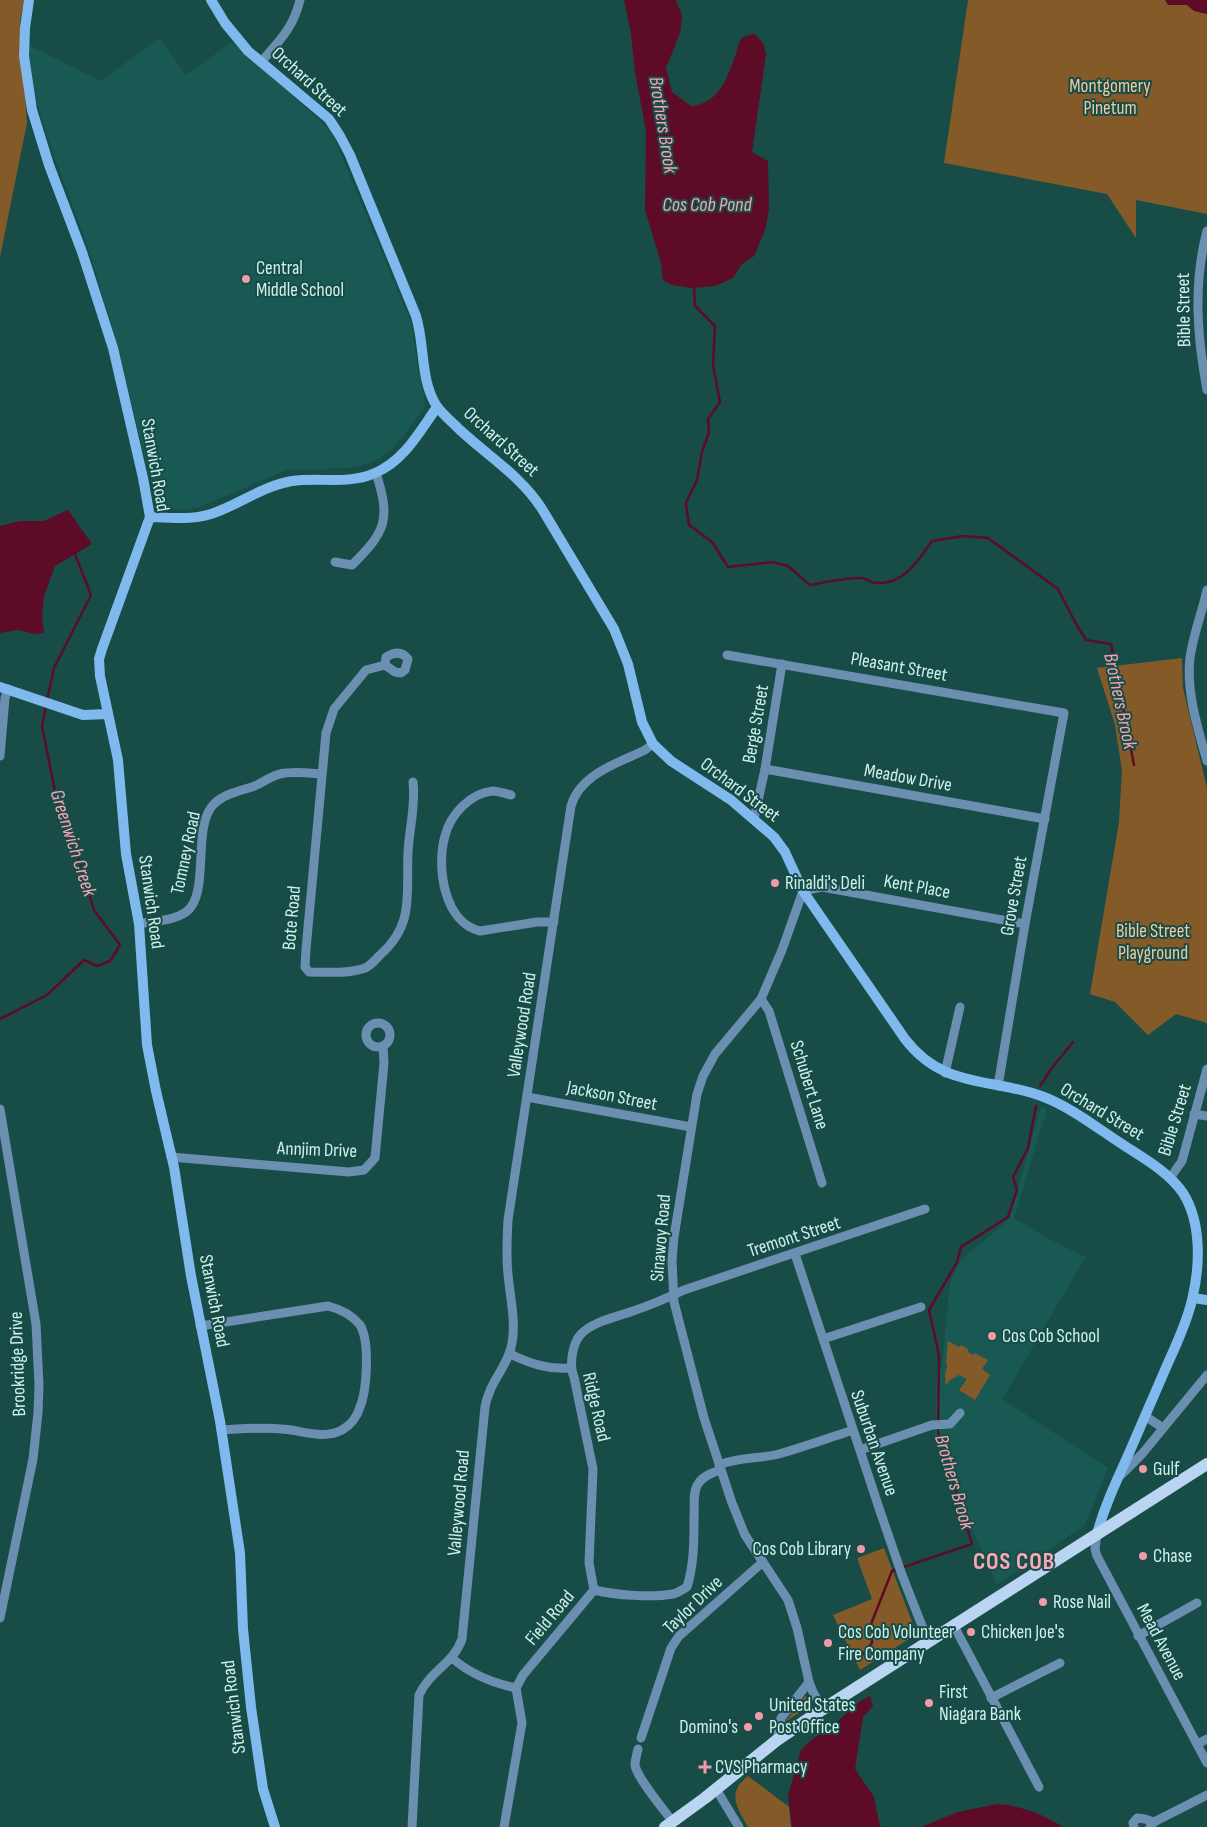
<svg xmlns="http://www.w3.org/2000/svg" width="1207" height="1827" font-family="'Sofia Sans Condensed',sans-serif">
<rect width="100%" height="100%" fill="#174c47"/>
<g fill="#195954">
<polygon points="160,38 186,75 232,42 322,122 333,135 412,325 418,370 426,406 393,449 380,458 367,464 352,468 287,470 197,508 179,510 160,508 156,503 115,336 88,248 46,133 35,97 30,73 28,45 100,81"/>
<polygon points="1041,1106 1047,1109 1014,1218 1047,1238 1086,1257 1002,1399 1108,1468 1085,1525 997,1585 966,1515 951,1468 941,1461 933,1435 936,1419 937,1366 942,1368 949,1291 951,1279 961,1260 1009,1219"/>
</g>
<g fill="#845a29">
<polygon points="0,0 24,0 20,22 27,123 0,257"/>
<polygon points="968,0 1207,0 1207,214 1136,200 1136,238 1107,194 944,163"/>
<polygon points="1182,658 1183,688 1207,788 1207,1023 1176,1014 1148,1035 1115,1002 1090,994 1119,822 1122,771 1115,725 1097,668"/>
<polygon points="948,1341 959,1347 961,1345 968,1349 968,1352 973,1355 975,1353 988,1360 982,1369 990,1375 975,1400 959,1390 967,1379 959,1375 950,1380 946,1385 945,1374 947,1367 946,1361"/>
<polygon points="884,1548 916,1632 915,1635 860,1670 833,1615 872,1599 857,1558"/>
<polygon points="805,1696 806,1696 807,1702 805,1709 785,1722"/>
<path d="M748 1776 789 1807 791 1827H748C737 1807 726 1793 748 1776Z"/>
</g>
<g fill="#5e0b27">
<path d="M624 0H676L682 16 680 33 666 68 672 92 691 106C720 103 727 78 736 54 738 49 738 43 741 39 745 35 750 35 755 34L763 43 766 54 752 152 768 161 769 209 765 230 754 256 742 264 733 278 715 286 692 288 672 285 663 280 661 263 645 210 646 132 635 72 631 34Z"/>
<polygon points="1165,0 1207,0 1207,14 1194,11 1187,5 1168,5"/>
<polygon points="68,510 92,544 55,566 44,596 42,617 44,633 35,634 18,630 0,633 0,526 20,521 44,521"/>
<polygon points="870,1696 873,1706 863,1717 855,1769 874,1797 880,1826 883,1827 792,1827 788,1795 801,1750 811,1740 833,1726 840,1719 859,1702"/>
<path d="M997 1804C1019 1805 1044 1815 1063 1827H921L958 1812Z"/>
</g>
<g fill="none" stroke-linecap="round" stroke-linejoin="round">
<g stroke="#5e0b27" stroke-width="2.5">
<path d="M694 286 695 306 715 326 713 365 720 402 708 419 709 432 702 452 697 480 686 503 689 525 712 542 728 567 772 562 788 566 810 585C826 582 844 578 861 578 866 578 870 582 875 583 904 585 917 562 932 541L963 536 988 538 1058 589 1075 622 1086 640 1111 644 1134 765"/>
<polyline points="47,700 54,668 91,595 75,554"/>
<polyline points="0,1019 47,995 84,960 97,966 110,961 120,945 94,910 76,851 60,817 42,726 46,706"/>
<polyline points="1040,1086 1051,1069 1073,1042"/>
<polyline points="862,1655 872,1643 871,1624 892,1571 972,1544 938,1432 939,1355 929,1310 957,1262 961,1247 1008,1217 1017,1190 1013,1177 1028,1148 1036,1106"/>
</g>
<g stroke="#6b8fb0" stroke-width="9">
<path d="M261 62C279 41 293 29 300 0"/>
<path d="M1207 231C1193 284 1197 336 1207 390"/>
<path d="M335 562 352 565C386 531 391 520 376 473"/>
<path d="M1207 590C1202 613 1193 635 1190 658 1186 692 1198 729 1207 761"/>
<polyline points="727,655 1064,713 1025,924 998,1086"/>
<path d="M385 665 395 672 401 673 405 670 408 659C402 651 394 652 386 657L385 665 366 670 334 709 326 733 306 949 305 967 309 972C327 972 346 974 362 969 369 968 375 960 380 955 415 924 406 894 408 853 409 829 416 806 413 782"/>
<polyline points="0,756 5,698 8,689"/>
<polyline points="765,769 1045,819"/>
<path d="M511 795C506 794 498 791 493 791 470 793 450 815 445 836 436 866 444 923 480 931L537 922H554"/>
<polyline points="754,819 765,769 782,664"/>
<path d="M139 924C154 921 173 921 186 912 211 894 191 826 214 804 224 794 239 791 252 787 262 784 270 776 280 774 293 771 308 773 321 774"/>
<polyline points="761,999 769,1011 822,1183"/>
<circle cx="378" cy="1035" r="12"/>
<polyline points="945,1073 960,1007"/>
<polyline points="527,1097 691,1127"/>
<polyline points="0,1109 36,1324 39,1385 38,1413 33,1459 0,1618"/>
<polyline points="1194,1114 1207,1116"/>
<polyline points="171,1157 349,1172 364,1170 375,1158 384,1063 383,1046"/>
<polyline points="1170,1178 1182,1161 1207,1069"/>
<polyline points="795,1254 881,1514 902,1575 928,1641"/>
<path d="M200 1326 328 1306C340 1309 352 1315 360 1325 370 1341 367 1390 360 1407 357 1417 351 1425 342 1430 323 1440 301 1430 282 1429 262 1427 241 1429 221 1430"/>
<polyline points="823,1339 921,1307"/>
<path d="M510 1354C529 1363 548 1370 570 1368"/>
<polyline points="1145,1416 1163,1428"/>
<polyline points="860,1450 932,1425 950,1424 960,1413"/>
<path d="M719 1465C737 1457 760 1459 779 1454 804 1447 829 1438 853 1430"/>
<polyline points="1121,1475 1142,1454 1207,1375"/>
<polyline points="1097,1534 1095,1549 1097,1556 1207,1763"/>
<path d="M594 1590 589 1563 593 1469 574 1377C569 1366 572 1344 581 1334 594 1321 617 1317 633 1311 651 1305 667 1298 684 1290L925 1209"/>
<polyline points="954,1626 1039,1787"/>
<polyline points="1138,1636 1197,1603"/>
<path d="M452 1658C470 1674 493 1683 516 1688"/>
<polyline points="991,1698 1060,1663"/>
<polyline points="823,1709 813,1692 809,1682 797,1628 788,1600 745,1535 732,1503 704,1418 674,1302 672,1261 674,1237 697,1094 703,1076 715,1054 761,999 782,950 803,891 822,887 1025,924"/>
<polyline points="641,1738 671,1648 679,1636 763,1562"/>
<polyline points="777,1740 781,1718 809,1682"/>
<polyline points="1197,1744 1207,1739"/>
<path d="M638 1749C637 1754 635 1760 635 1765 637 1778 664 1810 673 1822"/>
<polyline points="716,1789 739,1827"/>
<path d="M412 1827 419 1695C429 1672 454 1663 462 1639L485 1407C489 1382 509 1365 512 1343 516 1321 510 1297 508 1274 506 1256 507 1238 508 1220L571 806C580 774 618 763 645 750L653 744"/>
<path d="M504 1827 522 1723 516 1688 523 1675 594 1590C616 1595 651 1598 673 1594 678 1593 683 1589 687 1587 694 1565 694 1541 694 1518 695 1507 692 1493 698 1484 703 1476 712 1473 720 1470"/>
<polyline points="1134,1827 1133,1823 1137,1818 1145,1819 1154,1822"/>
<polyline points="1150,1827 1154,1822 1207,1795"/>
</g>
<g stroke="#80b9ee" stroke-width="10">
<polyline points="29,0 25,28 24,56 32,110 49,165 82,252 113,348 143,478 150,517 102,649 99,659 100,676 118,760 126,854 139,924 147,1045 156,1091 174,1167 191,1276 220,1421 240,1553 243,1629 251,1707 263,1789 275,1827"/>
<path d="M211 0 225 23 248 51 329 119 340 136 350 155 416 316C425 345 420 379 436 405 442 414 452 422 460 430 488 456 521 476 542 509L614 629 628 664 642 722 653 744 671 761 731 800 774 837 785 852 803 891 905 1039C944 1090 992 1077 1044 1097 1072 1108 1097 1128 1122 1144 1143 1158 1169 1172 1183 1193 1202 1223 1200 1267 1192 1300 1187 1322 1177 1343 1168 1363 1154 1396 1140 1428 1126 1460 1115 1484 1104 1508 1097 1534"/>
<path d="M150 517C171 518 191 520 211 514 239 505 262 486 292 481 319 477 349 485 375 473 404 461 420 431 437 407"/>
<polyline points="0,687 83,715 108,714"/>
<polyline points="1193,1298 1207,1300"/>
</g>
<polyline stroke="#b9d5f1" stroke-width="12" points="665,1827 705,1798 777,1740 823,1709 1207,1464"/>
</g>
<g fill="#f39aaa" stroke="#174c47" stroke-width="2">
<circle cx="246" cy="279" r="5"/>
<circle cx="775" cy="883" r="5"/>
<circle cx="992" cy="1336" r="5"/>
<circle cx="1143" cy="1469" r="5"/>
<circle cx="861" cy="1549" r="5"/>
<circle cx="1143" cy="1556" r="5"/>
<circle cx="1043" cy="1602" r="5"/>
<circle cx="971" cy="1632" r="5"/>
<circle cx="828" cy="1643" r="5"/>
<circle cx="929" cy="1703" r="5"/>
<circle cx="759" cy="1716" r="5"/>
<circle cx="748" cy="1727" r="5"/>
<path d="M702.5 1759.5h5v5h5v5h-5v5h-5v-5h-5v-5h5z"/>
</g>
<g text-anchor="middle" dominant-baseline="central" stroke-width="4" stroke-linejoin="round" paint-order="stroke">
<g font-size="19" fill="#cff0ec" stroke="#174c47">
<text transform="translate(309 82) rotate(42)">Orchard Street</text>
<text transform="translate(1184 310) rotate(-91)">Bible Street</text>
<text transform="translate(501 442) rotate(42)">Orchard Street</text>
<text transform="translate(155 465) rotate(80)">Stanwich Road</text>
<text transform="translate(899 667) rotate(10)">Pleasant Street</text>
<text transform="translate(756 724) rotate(-80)">Berge Street</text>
<text transform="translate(908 778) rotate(10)">Meadow Drive</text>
<text transform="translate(740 790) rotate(37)">Orchard Street</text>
<text transform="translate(186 853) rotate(-78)">Tomney Road</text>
<text transform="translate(917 887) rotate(10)">Kent Place</text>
<text transform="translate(1014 896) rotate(-80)">Grove Street</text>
<text transform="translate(151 902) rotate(82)">Stanwich Road</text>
<text transform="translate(292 918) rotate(-85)">Bote Road</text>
<text transform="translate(522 1025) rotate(-81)">Valleywood Road</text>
<text transform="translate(809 1085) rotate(73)">Schubert Lane</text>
<text transform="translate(612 1096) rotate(11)">Jackson Street</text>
<text transform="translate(1102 1112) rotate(31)">Orchard Street</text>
<text transform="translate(1175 1120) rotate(-73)">Bible Street</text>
<text transform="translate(317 1150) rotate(2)">Annjim Drive</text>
<text transform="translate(794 1237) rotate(-18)">Tremont Street</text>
<text transform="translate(661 1238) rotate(-85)">Sinawoy Road</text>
<text transform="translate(214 1301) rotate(79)">Stanwich Road</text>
<text transform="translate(18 1364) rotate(-92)">Brookridge Drive</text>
<text transform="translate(596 1407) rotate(77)">Ridge Road</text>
<text transform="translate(874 1443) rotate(71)">Suburban Avenue</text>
<text transform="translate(459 1503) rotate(-85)">Valleywood Road</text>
<text transform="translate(693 1605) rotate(-44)">Taylor Drive</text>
<text transform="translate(550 1618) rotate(-50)">Field Road</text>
<text transform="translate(1161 1642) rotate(62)">Mead Avenue</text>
<text transform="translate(234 1707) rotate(-97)">Stanwich Road</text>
</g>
<g font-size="19" fill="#f1caa1" stroke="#174c47">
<text x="1110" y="86">Montgomery<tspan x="1110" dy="22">Pinetum</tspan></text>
<text x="1153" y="931">Bible Street<tspan x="1153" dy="22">Playground</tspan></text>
</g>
<g font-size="19" fill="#cff0ec" stroke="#174c47" text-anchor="start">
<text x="256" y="268">Central<tspan x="256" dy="22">Middle School</tspan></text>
<text x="785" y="883">Rinaldi's Deli</text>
<text x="1002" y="1336">Cos Cob School</text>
<text x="1153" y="1469">Gulf</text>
<text x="851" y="1549" text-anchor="end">Cos Cob Library</text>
<text x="1153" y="1556">Chase</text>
<text x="1053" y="1602">Rose Nail</text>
<text x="838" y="1632">Cos Cob Volunteer<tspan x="838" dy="22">Fire Company</tspan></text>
<text x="981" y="1632">Chicken Joe's</text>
<text x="939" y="1692">First<tspan x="939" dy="22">Niagara Bank</tspan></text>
<text x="769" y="1705">United States<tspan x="769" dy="22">Post Office</tspan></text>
<text x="738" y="1727" text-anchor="end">Domino's</text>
<text x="715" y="1767">CVS Pharmacy</text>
</g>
<g font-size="20" font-style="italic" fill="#f9a2b2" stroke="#174c47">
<text transform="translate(663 125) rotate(81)">Brothers Brook</text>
<text x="707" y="205">Cos Cob Pond</text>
<text transform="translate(1120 701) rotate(78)">Brothers Brook</text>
<text transform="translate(73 843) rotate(72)">Greenwich Creek</text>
<text transform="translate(954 1482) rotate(74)">Brothers Brook</text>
</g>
<g font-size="24" font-weight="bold" letter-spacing="1" fill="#faa7b6" stroke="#174c47">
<text x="1014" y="1561">COS COB</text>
</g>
</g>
</svg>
